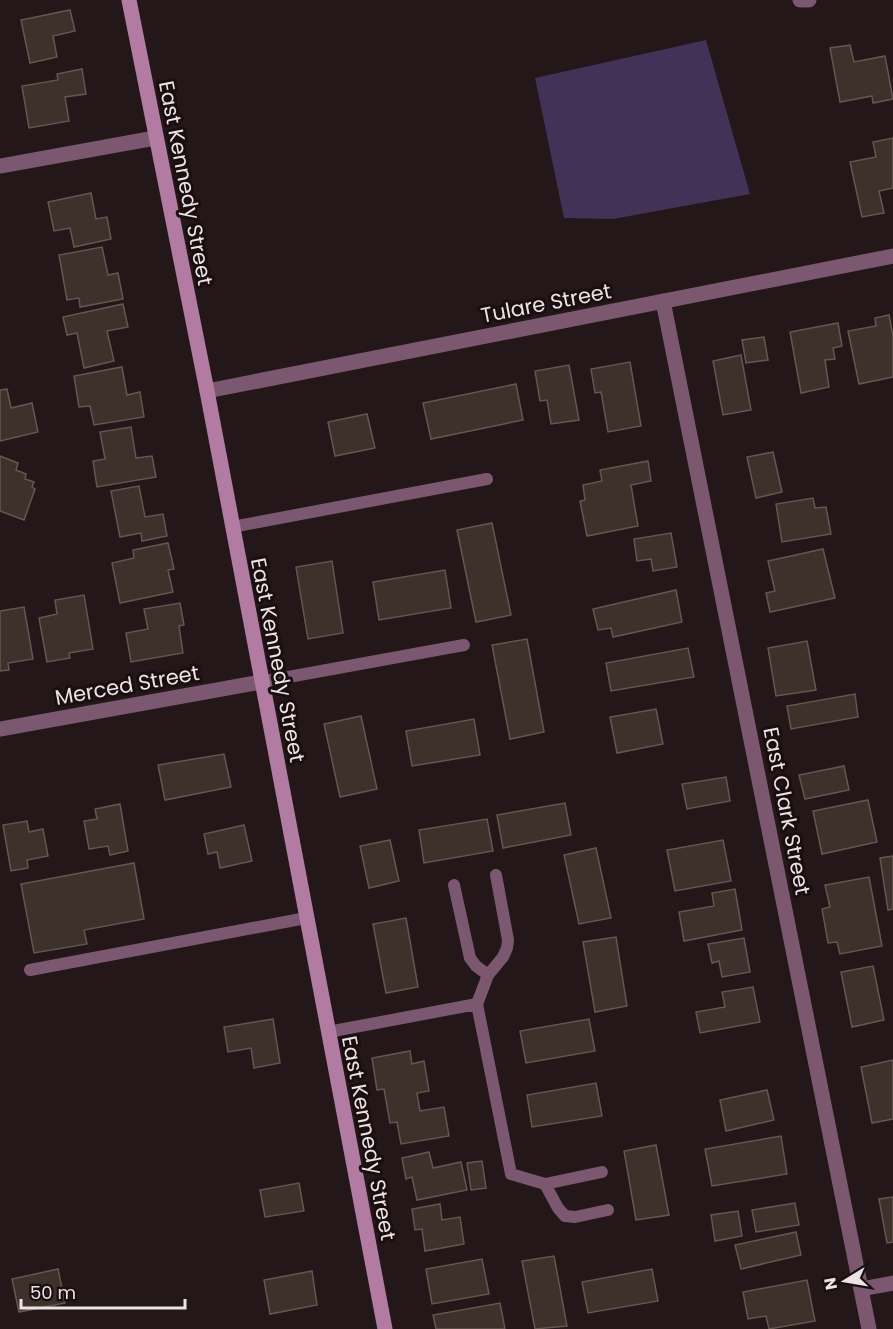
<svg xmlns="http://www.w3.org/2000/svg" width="893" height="1329" font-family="Poppins,sans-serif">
<rect width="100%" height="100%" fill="#231719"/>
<polygon fill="#433257" points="706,40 750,194 613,219 564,218 535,78"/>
<g fill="#3d312c" stroke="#645751" stroke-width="1.5">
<polygon points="70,10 75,31 53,36 57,57 30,63 21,20"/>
<polygon points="850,45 854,62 885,56 893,99 873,103 872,96 840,102 830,48"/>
<polygon points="82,69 86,94 65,97 69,121 29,128 22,86 58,80 57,74"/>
<polygon points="893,138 893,188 879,191 884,213 862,217 850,162 876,157 873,142"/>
<polygon points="91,193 96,219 107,217 111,239 74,247 70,228 54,231 48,202"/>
<polygon points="102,247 108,275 118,273 123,299 80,307 79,298 67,300 59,255"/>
<polygon points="123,304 128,327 107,331 114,361 84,368 77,333 67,335 63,317"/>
<polygon points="889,315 893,336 893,377 859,384 848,331 876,326 875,318"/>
<polygon points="838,323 842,346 833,348 835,359 825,360 829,387 801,393 790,332"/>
<polygon points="764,337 768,360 746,363 742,340"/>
<polygon points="741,355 751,410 723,415 713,361"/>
<polygon points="630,362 641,426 608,432 601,392 595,393 591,369"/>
<polygon points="569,365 579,420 551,424 547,400 540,401 535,371"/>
<polygon points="122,367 127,395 140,392 144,417 94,425 90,406 79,407 74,376"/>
<polygon points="516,384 523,420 431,439 423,403"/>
<polygon points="7,389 11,408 32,403 38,432 0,441 0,390"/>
<polygon points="367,414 375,448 335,456 328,422"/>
<polygon points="131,427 136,458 152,456 156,477 97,487 93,461 105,459 100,432"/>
<polygon points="773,452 782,492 756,498 747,457"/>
<polygon points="0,456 18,463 16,470 26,474 25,479 34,482 32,487 35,489 24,520 0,511"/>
<polygon points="648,461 651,481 631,485 638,526 587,536 580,501 585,500 583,485 602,481 600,470"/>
<polygon points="139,486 145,517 163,514 167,536 142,541 141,533 120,537 111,491"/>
<polygon points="813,498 815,508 826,507 831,534 782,542 776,504"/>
<polygon points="492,523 511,615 476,622 457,530"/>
<polygon points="671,533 677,567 653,571 651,559 637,561 634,539"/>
<polygon points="168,543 174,569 168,570 173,592 120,603 112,563 134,558 133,550"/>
<polygon points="823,549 835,598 770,612 766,593 775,591 768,561"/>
<polygon points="332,561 343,633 308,639 296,567"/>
<polygon points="445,570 451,608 379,620 373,582"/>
<polygon points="676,590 682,622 613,637 611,628 598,630 593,609"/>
<polygon points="84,595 93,649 69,653 70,658 47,662 39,618 57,614 55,600"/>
<polygon points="180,603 184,625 179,626 183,653 131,662 126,633 148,629 144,609"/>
<polygon points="24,607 33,659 8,663 9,670 0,671 0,611"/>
<polygon points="527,639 544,732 510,739 492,645"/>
<polygon points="807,641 816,690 776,696 768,648"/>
<polygon points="688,648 694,677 611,691 606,663"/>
<polygon points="855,694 858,717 791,729 787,706"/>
<polygon points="656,709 663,744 617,753 610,717"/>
<polygon points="361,716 377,789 340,797 324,724"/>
<polygon points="474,719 480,755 412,766 406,731"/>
<polygon points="224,754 231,787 165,800 158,765"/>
<polygon points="844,766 849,790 805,799 799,775"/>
<polygon points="726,777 730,801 687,809 682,784"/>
<polygon points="868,800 877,842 822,854 813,811"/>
<polygon points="565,803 571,835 503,848 497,815"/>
<polygon points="120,804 128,851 110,855 108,846 89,849 84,821 97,819 95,809"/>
<polygon points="487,819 493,851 424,863 419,830"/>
<polygon points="27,821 29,832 43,829 48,856 27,860 28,868 11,871 3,825"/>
<polygon points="244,825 252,861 220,868 217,852 208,854 204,834"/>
<polygon points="390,840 399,881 369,888 360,846"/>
<polygon points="723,840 731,881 675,891 667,850"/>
<polygon points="596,848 611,918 579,924 564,855"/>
<polygon points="893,856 893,909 888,910 880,858"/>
<polygon points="134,863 144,919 84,930 87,944 34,953 21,884"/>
<polygon points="869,877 882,946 840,954 837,942 828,943 822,909 830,907 825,885"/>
<polygon points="735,889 742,930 684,941 679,912 714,906 712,893"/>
<polygon points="406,918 418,987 386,993 373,924"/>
<polygon points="616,937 627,1006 595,1012 583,942"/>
<polygon points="744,938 750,972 722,977 719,961 712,963 708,944"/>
<polygon points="873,966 884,1020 852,1027 841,972"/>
<polygon points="753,987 760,1022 700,1033 696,1012 725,1007 722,992"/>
<polygon points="273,1019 280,1063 254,1068 251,1048 228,1052 224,1027"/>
<polygon points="589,1019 595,1051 526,1063 520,1031"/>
<polygon points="410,1051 412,1064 424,1061 429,1091 417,1093 420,1111 444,1107 449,1136 401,1144 397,1122 390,1123 384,1089 377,1090 372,1058"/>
<polygon points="893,1060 893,1119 872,1123 861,1067"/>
<polygon points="596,1083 602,1116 532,1127 527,1095"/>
<polygon points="767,1090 774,1120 726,1131 720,1100"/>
<polygon points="781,1136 787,1174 712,1186 705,1149"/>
<polygon points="656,1145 669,1215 636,1220 624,1151"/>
<polygon points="429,1152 433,1168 461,1162 467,1190 417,1200 412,1177 406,1179 402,1158"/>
<polygon points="482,1161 486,1188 471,1190 467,1163"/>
<polygon points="299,1183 304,1211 265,1217 260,1190"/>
<polygon points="893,1197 893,1242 887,1243 879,1199"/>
<polygon points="795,1203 799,1225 756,1232 752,1210"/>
<polygon points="440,1204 442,1220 460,1217 464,1244 425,1251 422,1229 415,1230 412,1209"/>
<polygon points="738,1211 742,1236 715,1241 711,1215"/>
<polygon points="796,1232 801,1255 741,1269 735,1245"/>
<polygon points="554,1256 567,1326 535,1329 522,1261"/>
<polygon points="482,1259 489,1294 432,1304 426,1269"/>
<polygon points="58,1269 65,1303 19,1312 12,1279"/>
<polygon points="652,1269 658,1301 588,1313 582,1282"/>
<polygon points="312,1271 317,1305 270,1314 264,1280"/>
<polygon points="807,1280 815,1321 769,1329 766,1316 748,1319 743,1292"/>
<polygon points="500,1303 505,1329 436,1329 433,1315"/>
</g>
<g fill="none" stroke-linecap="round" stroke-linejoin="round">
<g stroke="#7b5870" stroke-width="12">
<polyline points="232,527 487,479"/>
<polyline points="261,682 464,645"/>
<polyline points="454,885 470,958 476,966 488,975"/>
<polyline points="30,970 306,918"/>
<polyline points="477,1004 488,975 503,957 507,948 508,940 496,875"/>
<polyline points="328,1032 477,1004 511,1174 545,1184 558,1208 565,1216 575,1217 608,1210"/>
<polyline points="545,1184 602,1172"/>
</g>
<g stroke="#7b5870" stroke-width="15">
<polyline points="800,0 809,0"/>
<polyline points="0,166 155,138"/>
<polyline points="663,301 869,1329"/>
<polyline points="207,391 893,256"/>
<polyline points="0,729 261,682"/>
<polyline points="861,1289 893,1283"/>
</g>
<polyline stroke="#b27ba1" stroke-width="15" points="129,0 207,391 385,1329"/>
</g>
<g text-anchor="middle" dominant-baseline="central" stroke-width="6" stroke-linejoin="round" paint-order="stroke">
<g font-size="21" fill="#ece3e4" stroke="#1a0e10">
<text transform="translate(186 183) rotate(79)">East Kennedy Street</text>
<text transform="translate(546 303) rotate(-11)">Tulare Street</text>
<text transform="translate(278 660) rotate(79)">East Kennedy Street</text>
<text transform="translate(127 685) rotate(-10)">Merced Street</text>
<text transform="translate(787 811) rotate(79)">East Clark Street</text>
<text transform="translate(369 1138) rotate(79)">East Kennedy Street</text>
</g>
</g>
<g transform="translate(845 1281) rotate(259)" stroke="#1a0e10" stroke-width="4.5" paint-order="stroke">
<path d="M0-4.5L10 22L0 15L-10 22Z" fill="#ece3e4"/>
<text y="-9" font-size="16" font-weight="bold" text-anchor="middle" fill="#ece3e4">N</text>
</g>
<path d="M21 1299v9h164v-9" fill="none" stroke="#ece3e4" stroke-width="3"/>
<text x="30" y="1299" font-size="18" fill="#ece3e4" stroke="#1a0e10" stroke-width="4.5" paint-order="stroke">50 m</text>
</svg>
